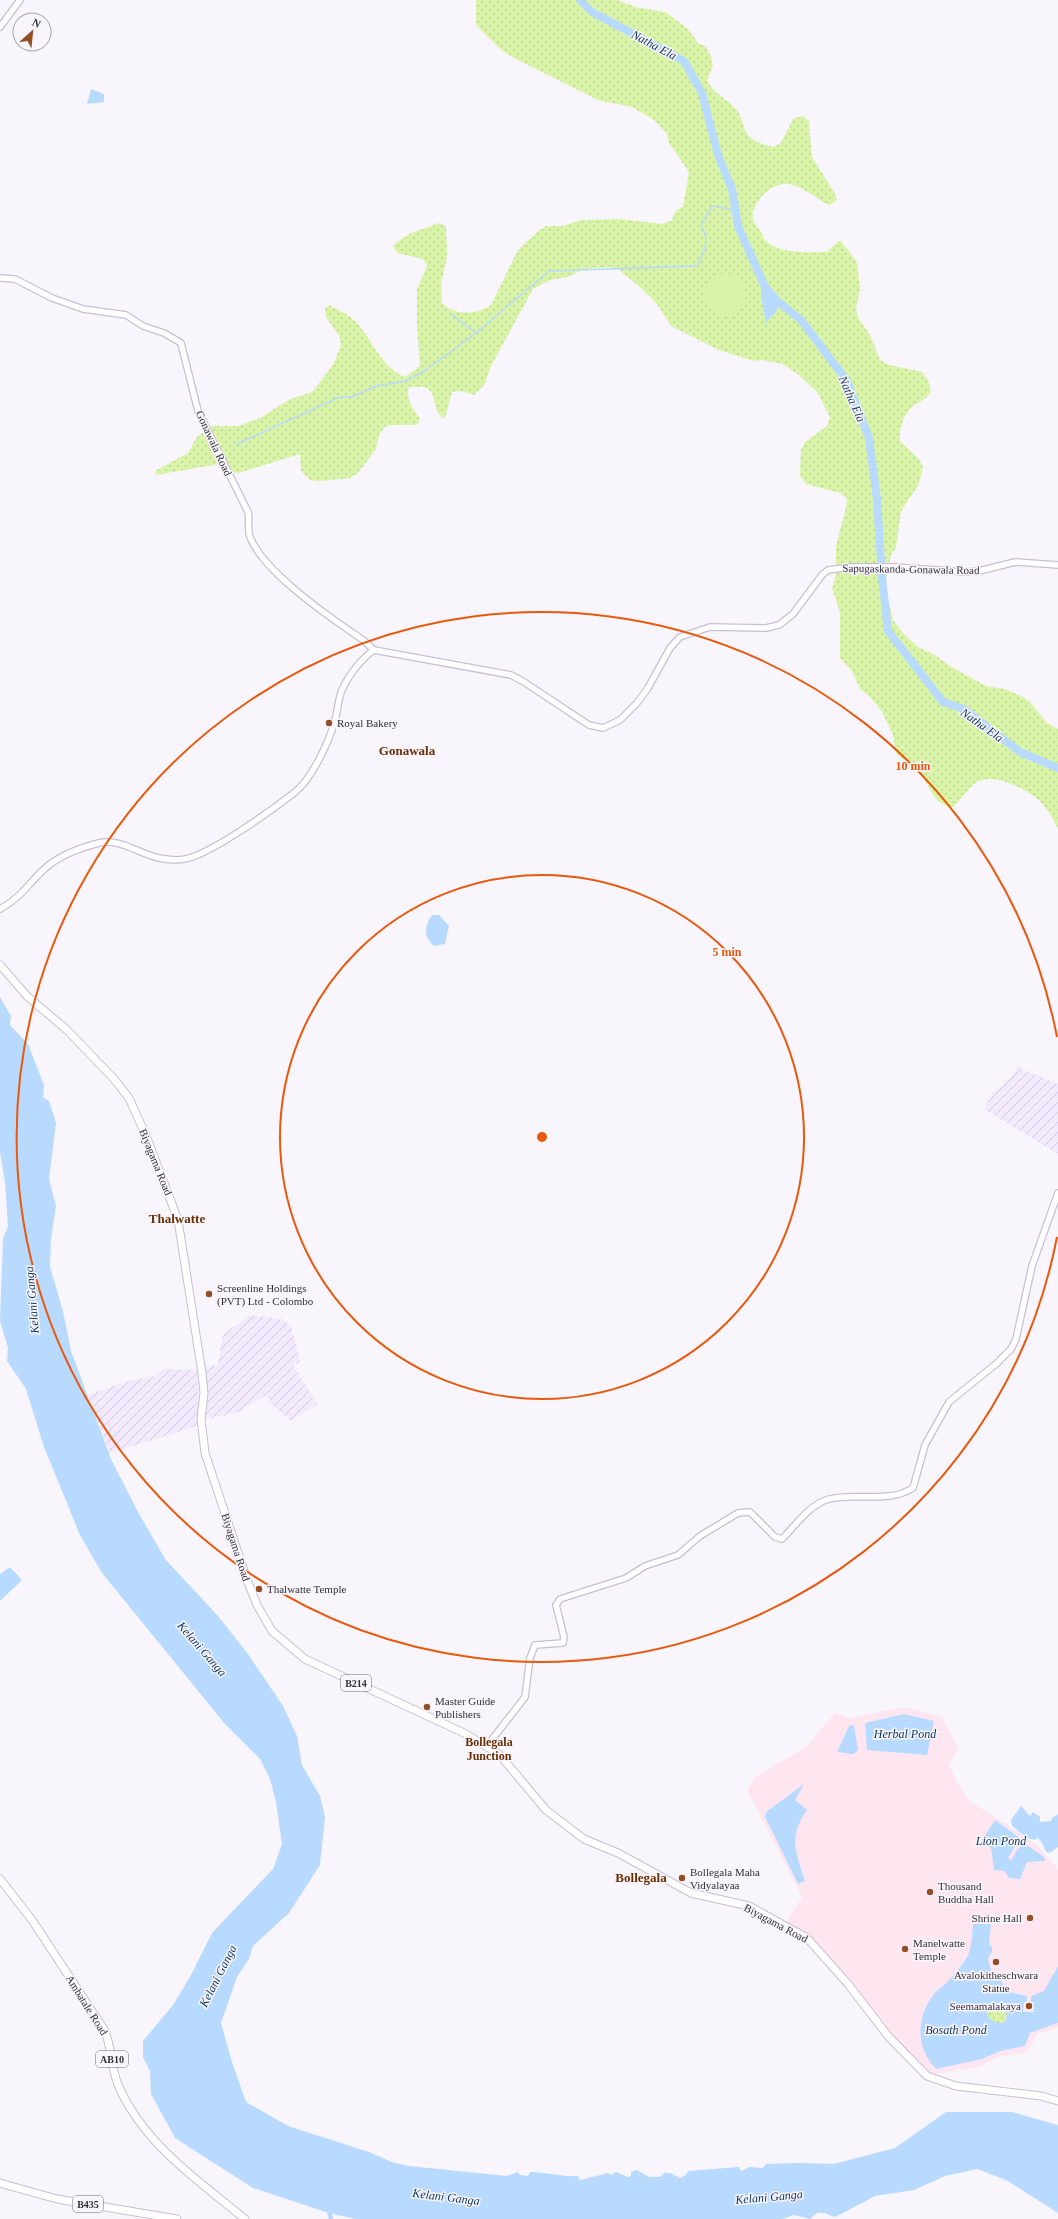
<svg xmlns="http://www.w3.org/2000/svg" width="1058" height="2219" font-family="'Times New Roman',serif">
<defs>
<pattern id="industrial-furrows" width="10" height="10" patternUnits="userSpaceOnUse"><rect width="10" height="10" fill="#f3e9ff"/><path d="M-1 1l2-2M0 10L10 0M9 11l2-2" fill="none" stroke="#d1c8db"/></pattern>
<pattern id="grass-dots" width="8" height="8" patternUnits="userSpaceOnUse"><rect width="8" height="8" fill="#d9f4a8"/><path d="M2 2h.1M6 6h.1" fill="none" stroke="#bbd291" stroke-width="1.8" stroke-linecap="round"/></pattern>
</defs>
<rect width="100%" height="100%" fill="#f9f5fd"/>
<g fill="url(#industrial-furrows)">
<polygon points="1017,1067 1058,1084 1058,1154 984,1109 992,1093 1007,1082"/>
<polygon points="251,1315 285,1320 292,1329 300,1362 293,1365 317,1404 291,1421 271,1404 266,1395 237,1413 206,1419 202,1367 218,1365 223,1334"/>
<polygon points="163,1369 197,1370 200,1425 110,1453 87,1395 125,1382 155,1376"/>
</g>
<polygon fill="#fee6f0" points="904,1707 942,1717 958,1748 949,1766 968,1800 1036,1844 1058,1869 1058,2027 1036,2035 1027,2052 998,2057 981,2066 932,2075 919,2066 889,2036 822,1951 785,1924 802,1897 747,1790 756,1776 805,1748 835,1713 850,1718"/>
<g fill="url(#grass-dots)">
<path d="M476 0H617L636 7 665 12 687 28 698 43 706 47 711 56 713 65 707 81C713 93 727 99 736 109 743 117 742 127 748 135 754 142 765 145 773 147L781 143 793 119 802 116 809 121 812 157 834 192 837 200 829 205C816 199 803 186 788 184 772 182 750 203 753 219 754 224 759 228 761 232 763 235 763 238 765 240 780 255 808 252 827 252L840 240 857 262 860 289 856 310 859 319 870 335 880 360 889 365 922 372 928 380 931 391C926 400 920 401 912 407 903 414 899 431 900 441L919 459 923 467 919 484 901 511 896 548 891 555 885 585 893 620 904 634 918 647 935 655 950 666 986 686 1005 689 1023 697 1030 702 1047 723 1058 729V829C1053 818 1045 805 1035 797 1023 787 991 773 977 782 967 788 962 801 951 808 928 800 931 783 916 769 910 763 902 760 896 753L893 735 882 712 871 698 860 689 852 671 840 658V613L832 588C838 575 835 562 836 548 838 531 846 516 847 499L840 493 806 484 800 476 801 450 805 442 827 426 830 417 818 393 798 374 782 364 762 360 753 361 719 350 671 326 657 304 640 287 619 270 611 267 584 269 568 277 550 280 533 289 490 368 485 384 474 395 461 391 452 392 445 418 441 417 438 413C430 391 435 385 409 387 405 398 414 411 420 419L417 425H389L385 427 379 435 376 449 358 473 350 478 319 481 310 480 301 471 300 454 239 473 231 472 219 464 156 475 155 471 188 453 197 437 212 426H239L260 418 290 399 312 392 333 365 341 345 339 336 326 317 325 308 329 305C338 310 350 315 357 323 372 340 383 369 405 377L420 366 417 325V289L427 266 423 259 397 253 393 246C405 233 422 230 438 223L446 226 447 257 441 284 442 303C454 316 477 315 491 305L518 250 538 231 546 226H563L581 220 619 219 663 224 672 220 675 212 683 206 689 172 669 143 667 134 654 120 632 107 598 100 518 60 502 51 476 25Z"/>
<circle cx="997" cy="2014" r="10"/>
</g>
<circle fill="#d9f4a8" cx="725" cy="295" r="21"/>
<g fill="#b8dafe" fill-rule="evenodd">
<polygon points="91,89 104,94 104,102 87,104"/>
<polygon points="761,276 780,298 778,309 766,323 761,296"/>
<path d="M432 915H439L449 926 445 944 434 946C423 936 424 927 432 915Z"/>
<path d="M0 997 11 1016 10 1025 28 1044 44 1085 43 1097 49 1101 56 1123 49 1179 56 1206 51 1239 50 1267 63 1311 71 1351 111 1459 139 1514 166 1560 218 1616 248 1654 283 1706 297 1736 302 1765 320 1796 325 1817 320 1865 289 1913 253 1946 249 1959 237 1977 221 2023 232 2062 246 2102 288 2126 369 2152 392 2162 409 2166 507 2176 518 2172 520 2175 528 2176 530 2172C547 2172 560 2177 578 2176L580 2180 608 2173 611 2175 616 2172 628 2177 631 2176V2172L637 2170 649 2177H660L664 2173H670L680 2178 686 2175 688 2171 739 2167 741 2171 750 2167 763 2168 766 2164 798 2163 834 2164 895 2148 946 2112H1012L1058 2125V2213L1006 2180 977 2169 945 2176 914 2190 875 2196 835 2217C824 2213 819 2209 810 2219L794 2215 782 2219H356L329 2213 253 2188 175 2138 151 2094 150 2071 143 2057V2041L173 2005 191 1975 212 1933 273 1869 282 1844 276 1802 270 1779 260 1759 225 1724 102 1573 80 1535 44 1447 26 1389 7 1361 8 1348 0 1321 3 1239 8 1226 5 1182 0 1152Z"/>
<polygon points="10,1567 22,1580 0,1601 0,1574"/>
<polygon points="904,1714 934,1721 927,1755 867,1750 865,1723"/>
<polygon points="854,1725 858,1750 854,1754 837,1752 849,1726"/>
<path d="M804 1784 795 1800 807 1810C788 1837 796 1852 805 1881L798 1884 765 1817 766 1812Z"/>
<polygon points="1021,1806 1030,1816 1033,1812 1040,1817 1040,1822 1051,1821 1052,1818 1058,1814 1058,1847 1050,1853 1046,1852 1041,1841 1037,1838 1035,1840 1027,1838 1012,1826 1011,1820"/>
<polygon points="995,1820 1020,1838 1008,1858 1012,1860 1016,1851 1024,1843 1044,1857 1045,1861 1027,1862 1020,1879 1009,1878 1005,1871 994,1870 991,1848 987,1845 984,1837"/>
<path d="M973 1924H991L989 1945 992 1946V1952L988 1958 991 1970 1010 1992 1027 1996V2001L1024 2002 1023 2012H1034V2002H1031V1996L1044 1991 1058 1966V2023L1030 2033 1025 2046 1000 2051 982 2059 936 2069C915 2046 916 2018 934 1994 938 1989 944 1986 948 1981 955 1974 962 1965 967 1957 972 1948 972 1934 973 1924ZM993 2003 1005 2008 1007 2017 1003 2023C991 2024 980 2012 993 2003Z"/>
</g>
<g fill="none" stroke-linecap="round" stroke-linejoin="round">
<g stroke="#b8dafe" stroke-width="1.5">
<polyline points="451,314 476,333"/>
<path d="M237 444 340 397H352L376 386 406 381 426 370 476 333 549 271 697 266C704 249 711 243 701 226L712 206 735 210"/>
</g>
<polyline stroke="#b8dafe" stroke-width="4.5" points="328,2207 331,2219"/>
<g stroke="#b8dafe" stroke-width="8">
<polyline points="580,0 592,12 684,61 702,93 718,155 732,189 738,226 765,287"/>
<polyline points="771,296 801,320 847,381 869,438 877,499 882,577 888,631 943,702 964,709 1020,752 1058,768"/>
</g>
<defs>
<g id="minor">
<polyline points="0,27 20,0"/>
<path d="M0 278 15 279 52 298 83 309 126 315 143 326 164 333 181 343 198 411 248 512C250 520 247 529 250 537 264 573 331 618 363 640L374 650"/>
<polyline points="374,650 511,675 524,682 589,725 603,728 620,720 637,703 648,688 670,648 680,637 710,627 766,628 779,625 793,614 822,575 828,570 850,567 894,567 965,572 979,571 1015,562 1058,565"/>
<path d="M0 909C24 896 30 880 49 865 62 855 83 847 99 843 121 838 139 854 159 858 169 860 180 861 189 858 215 851 272 810 294 793 312 779 329 742 335 720 338 710 338 699 342 690 348 676 361 659 374 650"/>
<path d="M487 1746 525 1697 530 1658 535 1645 563 1643 564 1637 556 1605 560 1599 626 1578 645 1566 678 1555 700 1536 738 1513 750 1512 775 1537 782 1539C795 1526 810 1504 829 1499 855 1492 888 1504 913 1488L925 1445 949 1402 997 1363 1011 1349 1016 1339 1032 1266 1058 1193"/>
</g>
<g id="major">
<polyline points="0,965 27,996 67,1030 114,1079 129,1098 147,1138 178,1220 202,1373 204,1393 201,1419 205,1453 247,1580 257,1605 272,1631 305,1659 464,1733 499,1754 546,1810 584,1839 618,1853 691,1893 749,1906 807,1938 848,1984 888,2036 927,2076 956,2086 1041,2096 1058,2101"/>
<path d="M0 1879 32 1920 105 2031C112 2049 111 2070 119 2087 145 2145 198 2180 245 2219"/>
<polyline points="0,2183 57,2199 177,2219"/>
</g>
</defs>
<use href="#minor" stroke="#c8bfd2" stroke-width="8"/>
<use href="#major" stroke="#c8bfd2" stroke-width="9"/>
<use href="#minor" stroke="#fff" stroke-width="5.5"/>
<use href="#major" stroke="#fff" stroke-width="7"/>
</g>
<g fill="none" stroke="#e8590c" stroke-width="2">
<circle cx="542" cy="1137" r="262"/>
<path d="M1057 1237A525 525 0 1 1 1057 1037"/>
</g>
<g fill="#944e25" stroke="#f9f5fd" stroke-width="1.5">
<circle cx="329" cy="723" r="4"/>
<circle cx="209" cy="1294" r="4"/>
<circle cx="259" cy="1589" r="4"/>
<circle cx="427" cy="1707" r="4"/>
<circle cx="682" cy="1878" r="4"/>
<circle cx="930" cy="1892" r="4"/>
<circle cx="1030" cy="1918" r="4"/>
<circle cx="905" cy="1949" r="4"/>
<circle cx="996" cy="1962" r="4"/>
<circle cx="1029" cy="2006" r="4"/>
</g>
<g text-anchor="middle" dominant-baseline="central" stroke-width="3" stroke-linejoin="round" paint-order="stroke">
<g fill="#f9f5fd" stroke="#6e6b72" stroke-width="1">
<rect x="341" y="1675" width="30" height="16" rx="3"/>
<rect x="96" y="2051" width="32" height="16" rx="3"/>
<rect x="73" y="2196" width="30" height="16" rx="3"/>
</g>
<g font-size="10" font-weight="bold" fill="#333037">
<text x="356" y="1683">B214</text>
<text x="112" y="2059">AB10</text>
<text x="88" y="2204">B435</text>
</g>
<g font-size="11" fill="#333037" stroke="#f9f5fd">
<text transform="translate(214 443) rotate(65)">Gonawala Road</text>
<text transform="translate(911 569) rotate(1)">Sapugaskanda-Gonawala Road</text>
<text transform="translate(156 1162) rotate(68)">Biyagama Road</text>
<text transform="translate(236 1547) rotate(72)">Biyagama Road</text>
<text transform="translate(776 1923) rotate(28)">Biyagama Road</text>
<text transform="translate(87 2005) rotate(58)">Ambatale Road</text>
</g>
<g font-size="11" fill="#333037" stroke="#f9f5fd" text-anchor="start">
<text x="337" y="723">Royal Bakery</text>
<text x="217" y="1288">Screenline Holdings<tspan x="217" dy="13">(PVT) Ltd - Colombo</tspan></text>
<text x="267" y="1589">Thalwatte Temple</text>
<text x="435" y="1701">Master Guide<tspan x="435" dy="13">Publishers</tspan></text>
<text x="690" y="1872">Bollegala Maha<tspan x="690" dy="13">Vidyalayaa</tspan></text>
<text x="938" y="1886">Thousand<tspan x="938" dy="13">Buddha Hall</tspan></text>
<text x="1022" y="1918" text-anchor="end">Shrine Hall</text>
<text x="913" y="1943">Manelwatte<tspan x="913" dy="13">Temple</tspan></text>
<text x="996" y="1975" text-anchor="middle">Avalokitheschwara<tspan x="996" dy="13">Statue</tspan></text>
<text x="1021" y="2006" text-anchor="end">Seemamalakaya</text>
</g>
<g font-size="12" font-style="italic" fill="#093358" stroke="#f9f5fd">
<text transform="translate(654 45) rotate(28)">Natha Ela</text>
<text transform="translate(852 399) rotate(66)">Natha Ela</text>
<text transform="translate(982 725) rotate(35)">Natha Ela</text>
<text transform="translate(32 1300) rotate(-95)">Kelani Ganga</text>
<text transform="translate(202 1649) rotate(49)">Kelani Ganga</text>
<text x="905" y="1734">Herbal Pond</text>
<text x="1001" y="1841">Lion Pond</text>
<text transform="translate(218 1976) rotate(-63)">Kelani Ganga</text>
<text x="956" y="2030">Bosath Pond</text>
<text transform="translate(446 2197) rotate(7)">Kelani Ganga</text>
<text transform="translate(769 2197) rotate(-5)">Kelani Ganga</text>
</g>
<g font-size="12" font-weight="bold" fill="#6b2e03" stroke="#f9f5fd">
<text x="489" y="1742">Bollegala<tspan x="489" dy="14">Junction</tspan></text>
</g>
<g font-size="13" font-weight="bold" fill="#6b2e03" stroke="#f9f5fd">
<text x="407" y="750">Gonawala</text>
<text x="177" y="1218">Thalwatte</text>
<text x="641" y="1877">Bollegala</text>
</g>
</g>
<circle cx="542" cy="1137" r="6" fill="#e8590c" stroke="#f9f5fd" stroke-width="2"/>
<g font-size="12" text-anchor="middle" font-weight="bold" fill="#e8590c" stroke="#f9f5fd" stroke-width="3" stroke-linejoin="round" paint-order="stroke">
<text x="913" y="770">10 min</text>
<text x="727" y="956">5 min</text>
</g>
<g transform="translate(32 32) rotate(27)"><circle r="19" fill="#f9f5fd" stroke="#aaa6ae"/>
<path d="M0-3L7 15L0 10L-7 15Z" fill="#944e25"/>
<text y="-6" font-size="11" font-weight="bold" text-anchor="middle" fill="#333037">N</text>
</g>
</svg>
